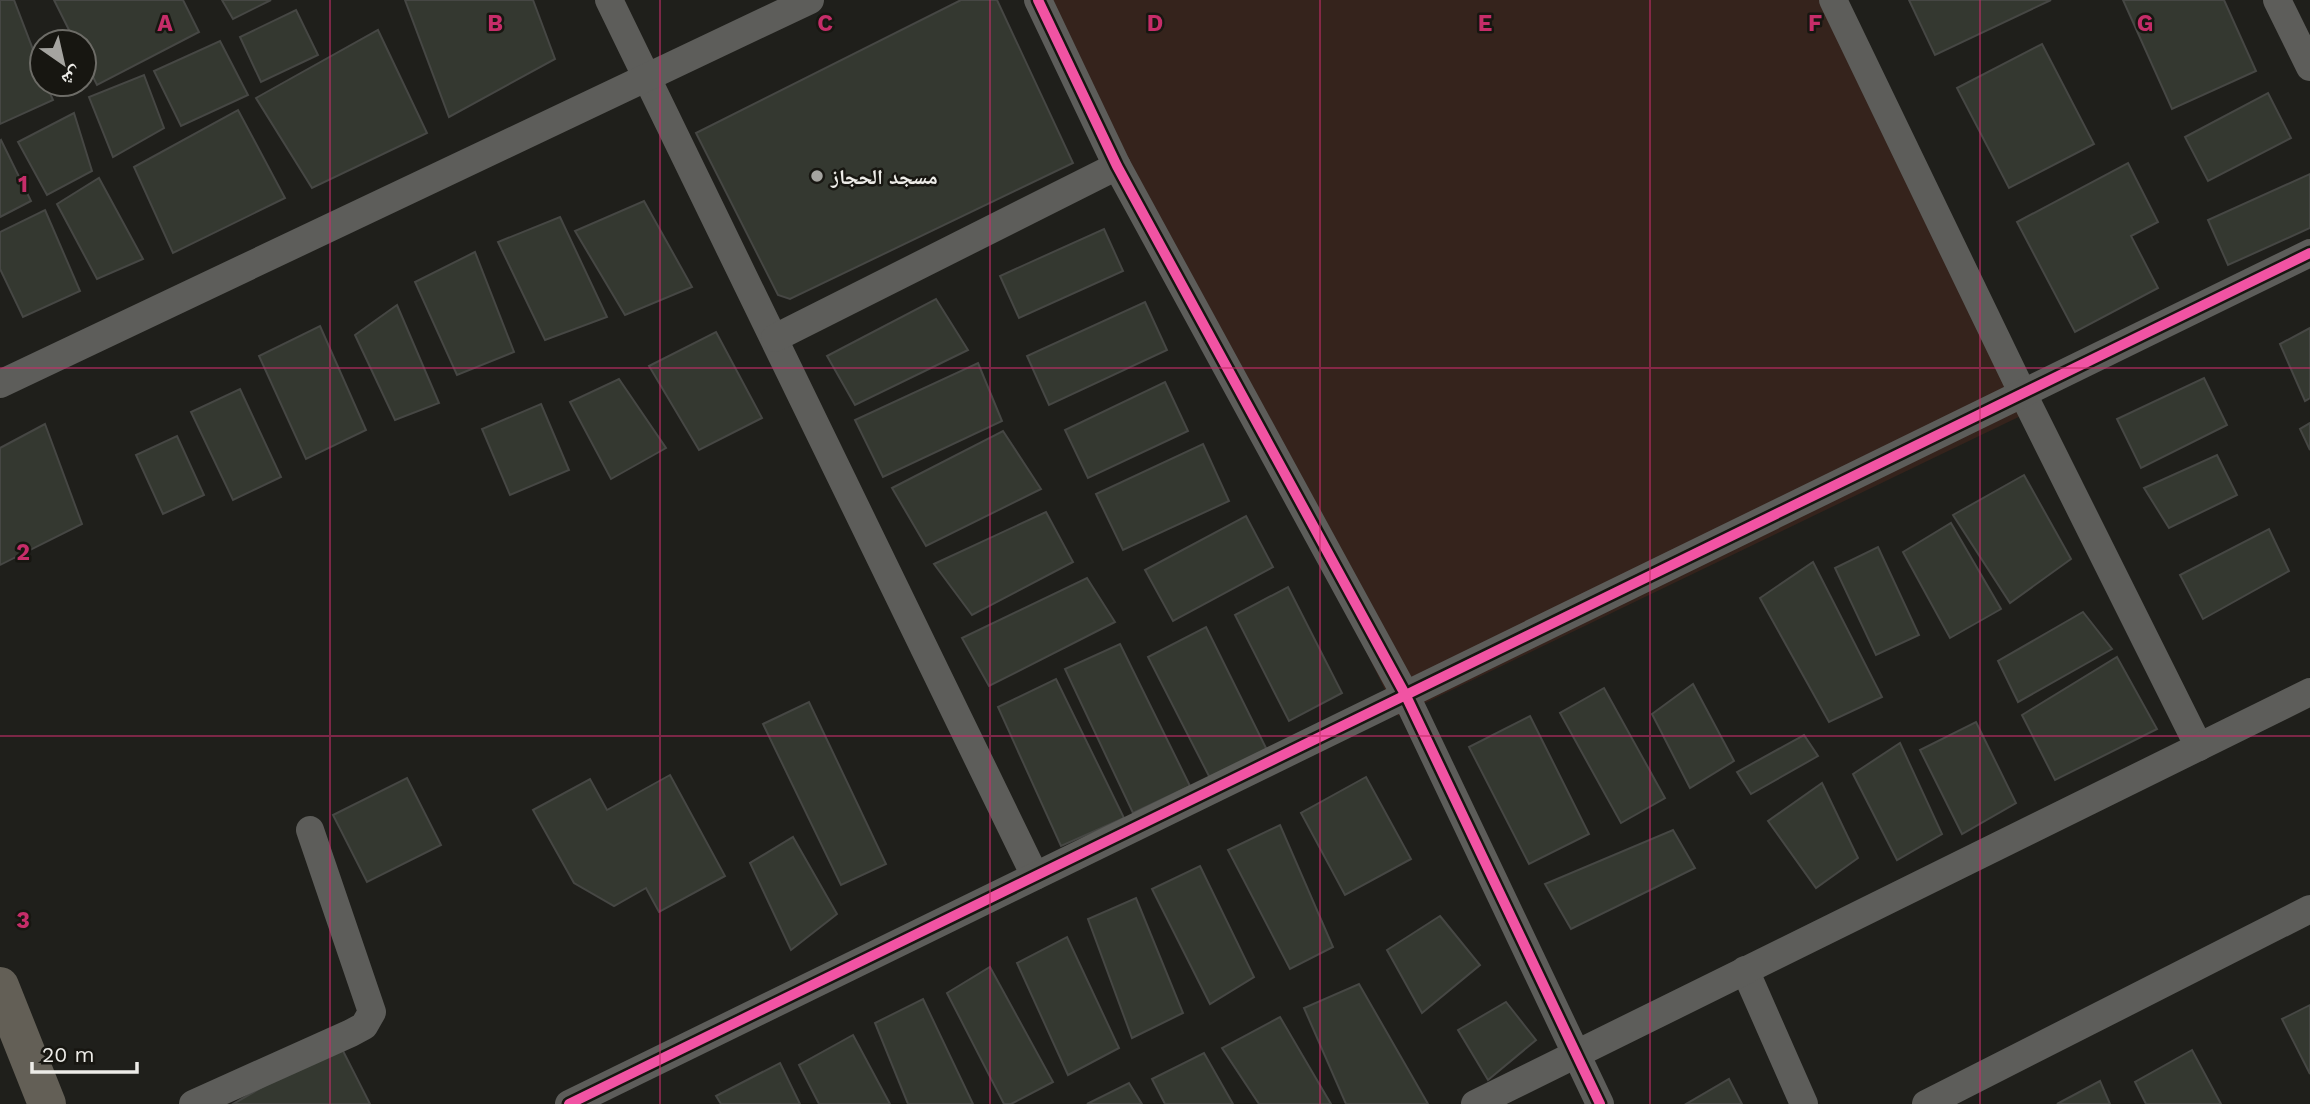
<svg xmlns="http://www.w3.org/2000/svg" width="2310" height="1104" font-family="'Work Sans','Noto Naskh Arabic',sans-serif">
<rect width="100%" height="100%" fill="#1f1f1b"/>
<polygon fill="#35231c" points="1044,0 1833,0 2029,412 1398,716"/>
<g fill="#343830" stroke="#464744" stroke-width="2">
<polygon points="0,0 14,0 42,73 42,84 46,84 53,100 0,124"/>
<polygon points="54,0 183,0 199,32 97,85 84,59 84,42 75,42"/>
<polygon points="222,0 271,0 233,19"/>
<polygon points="405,0 533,0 555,59 449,117"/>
<polygon points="961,0 997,0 1073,163 790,299 778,295 696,133"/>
<polygon points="1909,0 2051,0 1935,55"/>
<polygon points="2123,0 2224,0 2256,71 2172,109"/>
<polygon points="296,10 318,55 261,82 240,37"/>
<polygon points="378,30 427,133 312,188 256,98"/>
<polygon points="220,41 248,95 181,126 154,71"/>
<polygon points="2042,44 2094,144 2009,188 1957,88"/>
<polygon points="144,75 164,128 113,157 89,97"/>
<polygon points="2268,93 2291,138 2208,181 2185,137"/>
<polygon points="238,110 285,198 173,253 134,167"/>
<polygon points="74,113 92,171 47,195 18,142"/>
<polygon points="1,140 31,201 0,217 0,141"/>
<polygon points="2128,163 2158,222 2131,236 2158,288 2075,332 2017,222"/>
<polygon points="2310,174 2310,228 2228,265 2208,220"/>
<polygon points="99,178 143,259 97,279 57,204"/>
<polygon points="644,201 692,287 625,315 575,231"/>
<polygon points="45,210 80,291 23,317 0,269 0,232"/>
<polygon points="560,217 607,317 545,340 498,242"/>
<polygon points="1104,229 1123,271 1019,318 1000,276"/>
<polygon points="475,252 514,352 457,375 415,282"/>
<polygon points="936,299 968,350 855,405 827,356"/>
<polygon points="1145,302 1167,350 1049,405 1027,356"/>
<polygon points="397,305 439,403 395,420 355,335"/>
<polygon points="320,326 366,430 306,459 259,356"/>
<polygon points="2310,328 2310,398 2305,401 2280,344"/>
<polygon points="716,332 762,418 699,450 649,366"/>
<polygon points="978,363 1002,421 883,477 855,420"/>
<polygon points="2204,378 2227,425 2141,468 2117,419"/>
<polygon points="619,379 666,448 611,479 570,402"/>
<polygon points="1165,382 1188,431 1088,478 1065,430"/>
<polygon points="240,389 281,477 233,500 191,412"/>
<polygon points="541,404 569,470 510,495 482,429"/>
<polygon points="2310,423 2310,450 2300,429"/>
<polygon points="45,424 82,524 0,565 0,448"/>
<polygon points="1003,431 1041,489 926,546 892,488"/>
<polygon points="177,436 204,495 163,514 136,455"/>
<polygon points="1203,444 1229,501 1123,550 1096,494"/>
<polygon points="2217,455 2237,495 2169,528 2144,488"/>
<polygon points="2024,475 2071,559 2010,603 1953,515"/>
<polygon points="1046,512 1073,562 972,615 934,564"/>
<polygon points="1246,516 1273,567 1173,621 1145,570"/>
<polygon points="1951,523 2001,609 1950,638 1903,552"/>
<polygon points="2269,529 2289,571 2203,619 2180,575"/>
<polygon points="1878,547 1919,635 1876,655 1835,568"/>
<polygon points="1813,562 1882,697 1829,722 1760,598"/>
<polygon points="1087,578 1115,622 989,686 962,638"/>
<polygon points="1288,587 1342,693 1289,721 1235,615"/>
<polygon points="2083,612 2112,649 2018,702 1998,661"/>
<polygon points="1206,627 1268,752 1212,782 1148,657"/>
<polygon points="1120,644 1190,786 1133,813 1065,669"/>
<polygon points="2117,657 2157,729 2055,780 2022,715"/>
<polygon points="1056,679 1124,818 1061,846 998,707"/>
<polygon points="1693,684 1734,761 1690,788 1652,714"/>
<polygon points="1604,688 1665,798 1621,823 1560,713"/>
<polygon points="809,702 886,864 841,885 763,724"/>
<polygon points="1530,716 1589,834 1529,864 1469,747"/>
<polygon points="1976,722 2016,803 1962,834 1920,750"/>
<polygon points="1804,735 1818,756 1751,794 1737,772"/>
<polygon points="1900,743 1942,834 1897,860 1853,774"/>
<polygon points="670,775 725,876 659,912 646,888 614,906 574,883 533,810 590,779 607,810"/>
<polygon points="1366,777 1411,859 1345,895 1301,813"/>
<polygon points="407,778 441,845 367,882 333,815"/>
<polygon points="1822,783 1858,858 1816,888 1768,821"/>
<polygon points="1280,825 1333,947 1290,969 1228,850"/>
<polygon points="1673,830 1695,868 1571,929 1545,884"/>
<polygon points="793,837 837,914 791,950 750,863"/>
<polygon points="1200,866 1254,977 1210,1004 1152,889"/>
<polygon points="1136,898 1183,1013 1132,1038 1088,919"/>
<polygon points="1440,916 1480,965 1422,1013 1387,950"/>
<polygon points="1067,937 1119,1048 1068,1075 1017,963"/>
<polygon points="990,967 1053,1082 1011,1104 1004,1104 947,993"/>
<polygon points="1359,984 1428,1104 1346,1104 1304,1008"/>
<polygon points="923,999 973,1104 908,1104 875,1023"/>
<polygon points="1506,1002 1536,1040 1488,1080 1458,1030"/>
<polygon points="2310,1005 2310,1074 2282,1019"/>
<polygon points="1280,1017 1331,1104 1259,1104 1222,1048"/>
<polygon points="853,1035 890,1104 819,1104 799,1065"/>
<polygon points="339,1043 370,1104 233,1104"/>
<polygon points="2192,1050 2221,1104 2146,1104 2135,1082"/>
<polygon points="1204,1053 1233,1104 1165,1104 1152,1079"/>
<polygon points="780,1063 800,1104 721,1104 716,1096"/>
<polygon points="1729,1079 1742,1104 1686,1104"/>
<polygon points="2100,1081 2110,1104 2057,1104"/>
<polygon points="1129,1083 1142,1104 1087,1104"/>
</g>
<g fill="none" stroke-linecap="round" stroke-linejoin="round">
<g stroke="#5d5d5a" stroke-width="28">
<polyline points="609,0 1035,876"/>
<polyline points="1038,0 1117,166 1406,696 1600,1104"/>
<polyline points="1833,0 2023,394 2199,747"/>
<polyline points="2277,0 2310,67"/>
<polyline points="775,338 1117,166"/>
<polyline points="0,384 810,0"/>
<polyline points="1745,970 1804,1104"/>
<polyline points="193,1104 351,1033 364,1026 372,1012 310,830"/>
<polyline points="569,1104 2310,253"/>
<polyline points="1475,1104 2310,692"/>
<polyline points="1926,1104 2310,909"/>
</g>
<polyline stroke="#635f56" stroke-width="38" points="0,986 47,1104"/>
<defs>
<g id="cycleway">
<polyline points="1038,0 1117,166 1406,696 1600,1104"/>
<polyline points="569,1104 2310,253"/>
</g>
</defs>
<use href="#cycleway" stroke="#171611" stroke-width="15"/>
<use href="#cycleway" stroke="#f153a3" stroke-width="10"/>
</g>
<path fill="none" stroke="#c62d69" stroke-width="2" stroke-opacity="0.55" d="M330 0V1104M660 0V1104M990 0V1104M1320 0V1104M1650 0V1104M1980 0V1104M0 368H2310M0 736H2310"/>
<circle fill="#a5a4a0" stroke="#171611" stroke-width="2.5" cx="817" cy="176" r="7"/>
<g text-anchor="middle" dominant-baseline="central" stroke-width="5" stroke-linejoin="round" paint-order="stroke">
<g font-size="21" font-weight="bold" fill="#edece8" stroke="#171611" text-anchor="start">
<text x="831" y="176">مسجد الحجاز</text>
</g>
</g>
<g font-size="23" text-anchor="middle" font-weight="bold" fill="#c62d69" stroke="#171611" stroke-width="5" stroke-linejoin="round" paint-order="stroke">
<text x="165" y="31">A</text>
<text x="495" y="31">B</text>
<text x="825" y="31">C</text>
<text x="1155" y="31">D</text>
<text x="1485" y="31">E</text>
<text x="1815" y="31">F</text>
<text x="2145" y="31">G</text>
<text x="23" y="192">1</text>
<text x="23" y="560">2</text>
<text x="23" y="928">3</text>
</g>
<g transform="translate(63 63) rotate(146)"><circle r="33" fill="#171611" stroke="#6d6c67" stroke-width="2"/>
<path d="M0-5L12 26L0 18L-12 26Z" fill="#a5a4a0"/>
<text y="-10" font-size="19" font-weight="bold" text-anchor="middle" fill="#edece8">ش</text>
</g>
<path d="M32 1062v10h105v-10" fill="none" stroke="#edece8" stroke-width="3.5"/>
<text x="42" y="1062" font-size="21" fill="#edece8" stroke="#171611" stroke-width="5" paint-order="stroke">20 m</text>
</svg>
